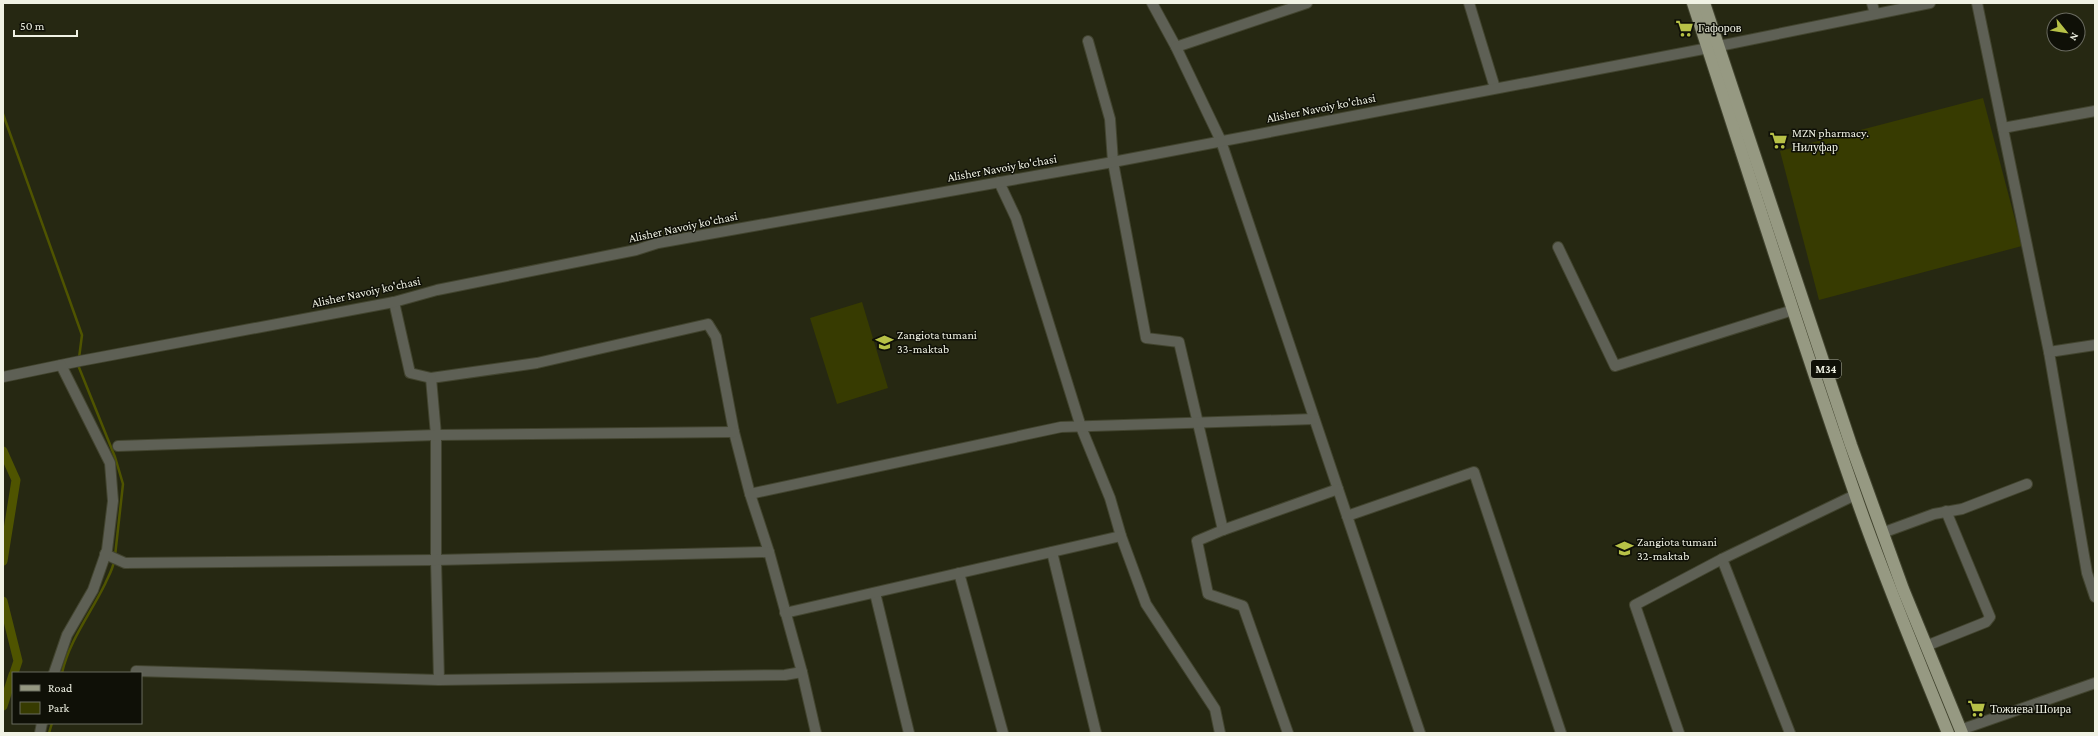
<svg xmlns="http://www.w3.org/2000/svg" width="2098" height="736" font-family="'Crimson Pro',serif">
<rect width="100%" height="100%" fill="#262812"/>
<g fill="#373b01">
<polygon points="1983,98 2022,246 1819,300 1780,151"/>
<polygon points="862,302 888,388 837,404 810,318"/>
</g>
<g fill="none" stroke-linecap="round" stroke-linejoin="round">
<g stroke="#4f5400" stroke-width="2.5">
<polyline points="3,114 82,335 79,358"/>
<polyline points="78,365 115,457 123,484 115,556"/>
<path d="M62 673C69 641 91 613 105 584 108 577 113 569 114 561"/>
<polyline points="49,733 52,723"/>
</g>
<g stroke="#4f5400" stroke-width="9">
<polyline points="3,451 16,480 3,561"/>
<polyline points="3,601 18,661 14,673"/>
<polyline points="3,706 13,675"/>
</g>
<defs>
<g id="street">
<polyline points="1152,3 1176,47 1221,141 1420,733"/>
<polyline points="1469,3 1495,88"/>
<polyline points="1872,3 1875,14"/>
<polyline points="1977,3 2049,352 2087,573 2095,597"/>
<polyline points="1088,41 1110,119 1113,162 1146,338 1179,342 1223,530 1197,541 1208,594 1243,606 1288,733"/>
<polyline points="1176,47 1307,3"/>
<polyline points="2003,128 2095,111"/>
<polyline points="999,182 1016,218 1081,427 1110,498 1121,536 1146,604 1215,709 1220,733"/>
<polyline points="1558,247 1615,366 1793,310"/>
<polyline points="394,302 410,373 431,378 537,363 708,324 716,337 734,432 750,494 769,552 802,672 816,733"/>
<polyline points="2049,352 2095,345"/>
<polyline points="3,377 80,361 394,302 437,290 636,250 658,243 1113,162 1719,46 1930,3"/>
<polyline points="431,378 436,435 436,560 439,680"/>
<polyline points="118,446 436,435 734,432"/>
<polyline points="750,494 1061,427 1314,419"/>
<polyline points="1347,516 1474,472 1561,733"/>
<polyline points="1223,530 1338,489"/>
<polyline points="1882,533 1934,514 1962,509 2027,484"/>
<polyline points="1052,552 1096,733"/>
<polyline points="105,554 125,563 436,560 769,552"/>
<polyline points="1722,559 1790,733"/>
<polyline points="959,573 1003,733"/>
<polyline points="875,593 909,733"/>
<polyline points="785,613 1121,536"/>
<polyline points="1926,646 1986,622 1990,617 1946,511"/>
<polyline points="136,671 439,680 785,675 802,672"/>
<polyline points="54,673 67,635 93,590 107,550 113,501 110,463 61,365"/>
<polyline points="1960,730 2095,683"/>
<polyline points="40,733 42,723"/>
<polyline points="1679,733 1635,605 1722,559 1855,495"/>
</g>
<g id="primary">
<path d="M1693 3C1747 167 1798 331 1855 494 1883 575 1916 654 1948 733"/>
<polyline points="1704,3 1851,445 1903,589 1962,733"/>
</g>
</defs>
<use href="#street" stroke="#42442f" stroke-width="12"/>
<use href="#primary" stroke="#42442f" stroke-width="14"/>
<use href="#street" stroke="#5e6055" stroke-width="10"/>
<use href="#primary" stroke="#969982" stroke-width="12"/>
</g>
<defs>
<symbol id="supermarket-bare" viewBox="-9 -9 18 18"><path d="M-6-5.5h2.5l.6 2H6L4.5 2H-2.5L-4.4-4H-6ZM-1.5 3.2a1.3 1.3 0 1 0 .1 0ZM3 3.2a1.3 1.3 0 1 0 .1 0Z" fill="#b7c147" stroke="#0f1007" stroke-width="2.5" paint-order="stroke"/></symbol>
<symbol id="school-bare" viewBox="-9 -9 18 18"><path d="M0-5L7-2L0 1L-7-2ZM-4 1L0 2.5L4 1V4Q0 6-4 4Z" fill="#b7c147" stroke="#0f1007" stroke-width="2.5" paint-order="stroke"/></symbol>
</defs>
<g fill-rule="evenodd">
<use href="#supermarket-bare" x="1672" y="16" width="25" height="25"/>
<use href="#supermarket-bare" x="1766" y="128" width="25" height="25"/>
<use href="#school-bare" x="872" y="330" width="25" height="25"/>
<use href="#school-bare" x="1612" y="536" width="25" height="25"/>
<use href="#supermarket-bare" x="1964" y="696" width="25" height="25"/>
</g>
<g text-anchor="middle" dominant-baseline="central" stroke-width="3" stroke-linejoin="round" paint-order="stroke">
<rect fill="#0f1007" stroke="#acaea2" stroke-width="1" x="1811" y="360" width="30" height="18" rx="3"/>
<g font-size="11" font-weight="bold" fill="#f0f2e4">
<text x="1826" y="369">M34</text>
</g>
<g font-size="12" fill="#f0f2e4" stroke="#0f1007" text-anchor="start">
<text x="1698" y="28">Гафоров</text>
<text x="1792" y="133">MZN pharmacy.<tspan x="1792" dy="14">Нилуфар</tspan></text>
<text x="897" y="335">Zangiota tumani<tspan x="897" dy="14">33-maktab</tspan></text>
<text x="1637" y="542">Zangiota tumani<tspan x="1637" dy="14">32-maktab</tspan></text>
<text x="1990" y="709">Тожиева Шоира</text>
</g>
<g font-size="12" fill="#f0f2e4" stroke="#0f1007">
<text transform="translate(1321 108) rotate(-11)">Alisher Navoiy ko'chasi</text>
<text transform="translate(1002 168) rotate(-10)">Alisher Navoiy ko'chasi</text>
<text transform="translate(683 227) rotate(-12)">Alisher Navoiy ko'chasi</text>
<text transform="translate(366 292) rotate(-12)">Alisher Navoiy ko'chasi</text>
</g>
</g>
<rect width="2098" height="736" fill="none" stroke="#f0f2e4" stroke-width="8"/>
<rect x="12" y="672" width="130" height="52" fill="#0f1007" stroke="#696a5f"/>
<rect x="20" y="685" width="20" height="6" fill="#969982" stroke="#696a5f"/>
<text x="48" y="692" font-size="12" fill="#f0f2e4">Road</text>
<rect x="20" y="702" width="20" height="12" fill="#373b01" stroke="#696a5f"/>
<text x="48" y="712" font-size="12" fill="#f0f2e4">Park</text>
<g transform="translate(2066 32) rotate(120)"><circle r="19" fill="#0f1007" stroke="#696a5f"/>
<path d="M0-3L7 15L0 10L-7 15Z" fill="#b7c147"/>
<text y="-6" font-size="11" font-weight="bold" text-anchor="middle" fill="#f0f2e4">N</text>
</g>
<path d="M14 30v6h63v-6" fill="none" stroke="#f0f2e4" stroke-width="2"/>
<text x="20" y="30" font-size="12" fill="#f0f2e4" stroke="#0f1007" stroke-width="3" paint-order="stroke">50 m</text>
</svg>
